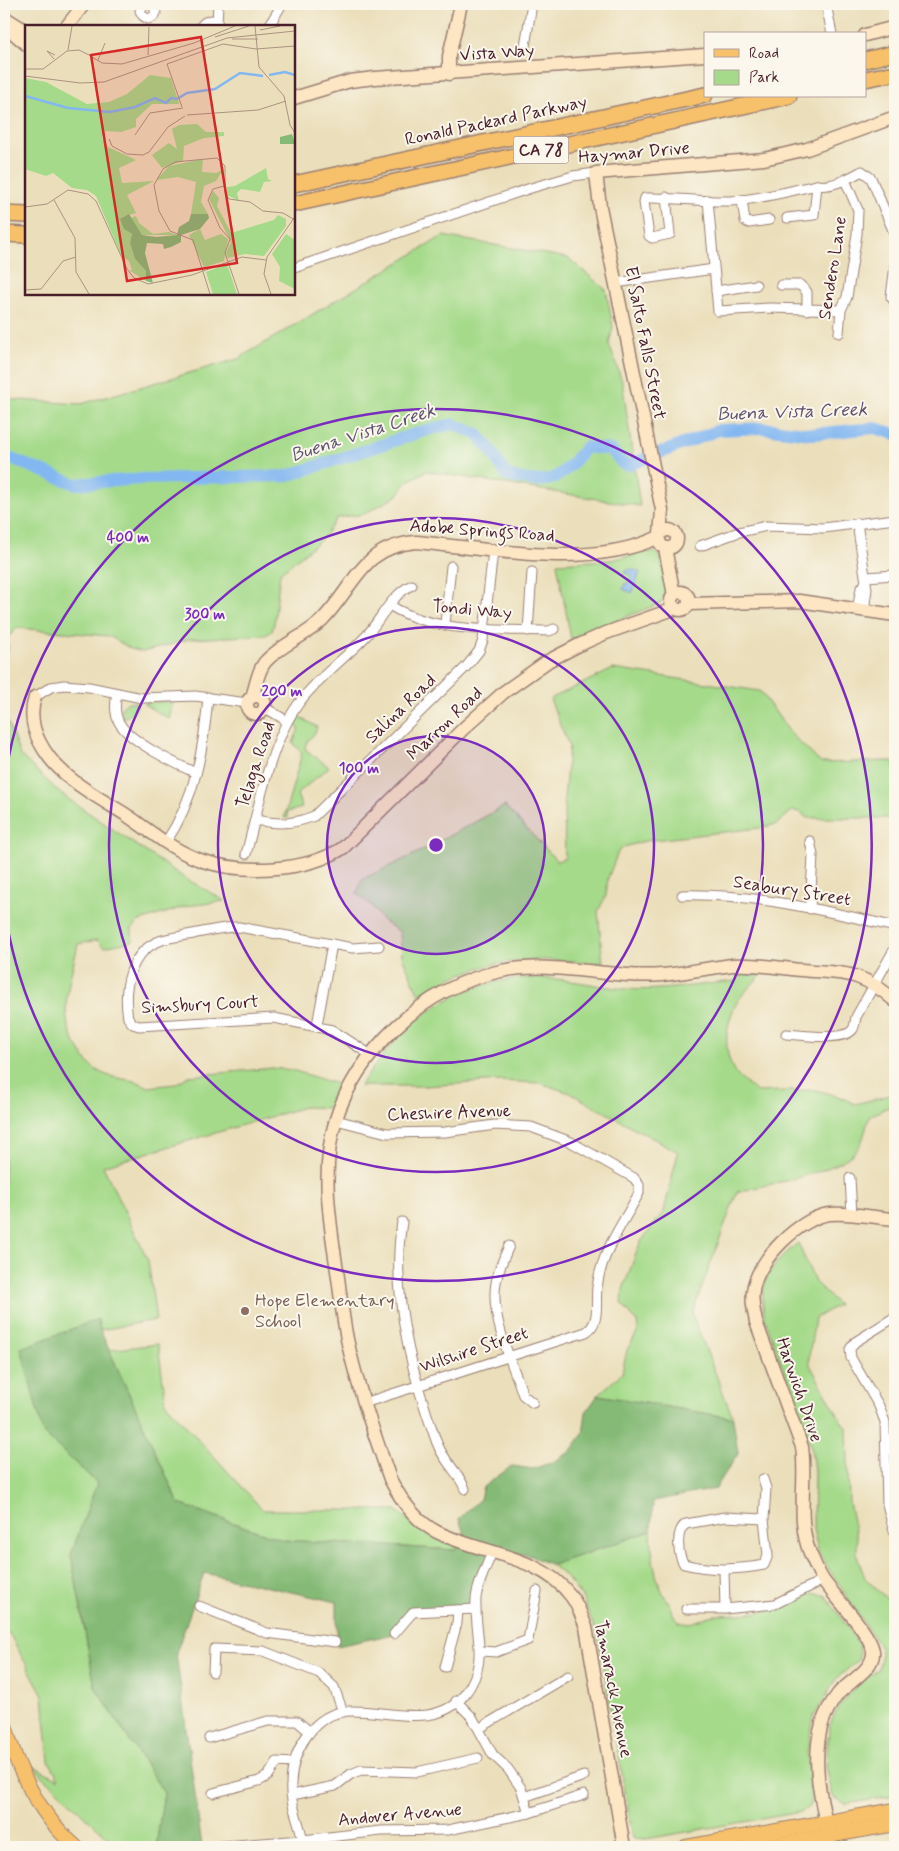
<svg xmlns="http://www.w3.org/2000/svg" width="899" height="1851" font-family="Mynerve,sans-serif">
<rect width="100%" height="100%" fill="#fbf7ec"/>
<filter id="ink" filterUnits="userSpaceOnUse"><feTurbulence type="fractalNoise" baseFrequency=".02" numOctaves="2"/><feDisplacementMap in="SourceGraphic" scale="10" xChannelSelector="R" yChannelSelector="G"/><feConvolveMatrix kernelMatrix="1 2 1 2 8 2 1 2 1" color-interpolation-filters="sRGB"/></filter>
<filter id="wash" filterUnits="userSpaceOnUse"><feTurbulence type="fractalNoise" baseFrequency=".0096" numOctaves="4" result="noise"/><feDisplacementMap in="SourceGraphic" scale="20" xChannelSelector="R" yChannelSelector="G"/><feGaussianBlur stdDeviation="1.12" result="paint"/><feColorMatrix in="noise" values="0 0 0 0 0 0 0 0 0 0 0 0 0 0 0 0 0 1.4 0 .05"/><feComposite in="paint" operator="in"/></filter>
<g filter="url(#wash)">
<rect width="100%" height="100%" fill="#ebdfbb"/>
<g fill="#a5da8a" stroke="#787c5a">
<polygon points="443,236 568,258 606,290 613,327 609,344 622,381 640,506 426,471 407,482 397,496 364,514 337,518 324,537 280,573 274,624 272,631 266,635 190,639 143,652 131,649 109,636 17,628 8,637 8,652 4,657 4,399 81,404 238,359"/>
<polygon points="646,552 655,552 660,556 668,588 661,603 571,639 557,563 611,560"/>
<path d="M613 669 760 691 791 734 821 763 888 761 895 763V818H807L800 812 792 811 777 824 759 828 645 841 624 847 618 852 608 878 606 896 598 911 603 964C535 956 479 957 419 995L402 956 400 932 383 921 371 905 357 894 361 880 419 852 505 806 557 861 565 858 564 799 569 746 550 699Z"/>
<polygon points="173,701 169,719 145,705 145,703"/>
<path d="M4 702 6 717 20 755 61 794 183 877 225 901 187 906 137 922 132 929 133 941 104 947 97 940 78 944C70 983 55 1015 80 1051 85 1058 90 1067 98 1071 114 1081 134 1077 148 1087L175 1084 189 1076 272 1068 292 1070 340 1085 330 1108 304 1107 103 1166 148 1260 156 1320 100 1330 98 1319 43 1433 97 1483 71 1555 95 1687 164 1793 156 1847H118L31 1765 59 1779 49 1761 43 1695 9 1633H4Z"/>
<path d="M128 702 138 703C136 711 131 715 123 718L121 708Z"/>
<path d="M300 717 317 727C316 736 305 739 305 749L329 767 297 794 302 808 287 812 288 818H284L302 753 293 743 299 728 295 725Z"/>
<path d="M743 974 761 975C753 984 741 994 736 1004 725 1025 722 1055 737 1075 742 1081 751 1087 757 1092L816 1090 838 1096 855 1104 887 1096 895 1091V1112L888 1107 870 1116C866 1125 864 1140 858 1148 840 1173 768 1184 737 1192L692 1314 733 1418 598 1395 622 1373 627 1350 638 1331 637 1322 622 1304 623 1289 640 1243 664 1211 678 1152 570 1093 540 1083 501 1081 425 1086H360C364 1078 369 1075 373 1068 411 1016 457 983 524 978 558 976 592 986 626 989 661 992 700 984 736 981Z"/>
<path d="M798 1243 815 1282 838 1305 815 1318 809 1357 810 1365 843 1424 847 1427 849 1503 857 1539V1556L865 1578 887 1599 895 1601V1796L845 1804 833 1797 826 1766 829 1728 834 1715 849 1693 878 1669 881 1658V1649L819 1554 813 1529 814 1471 811 1447 765 1319C757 1282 770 1266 798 1243Z"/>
<polygon points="158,1344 166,1404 263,1510 396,1510 423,1532 446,1543 457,1545 455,1550 283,1540 179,1504 109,1350"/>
<path d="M651 1531C652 1558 654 1581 669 1603 675 1611 670 1620 683 1623 694 1625 706 1615 717 1615 738 1614 760 1614 781 1607 797 1601 809 1589 826 1596L859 1644 860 1652 858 1660 836 1679 814 1716 807 1753 811 1800 809 1807 801 1812 646 1839 633 1838 598 1637 582 1597 567 1578 552 1565Z"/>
</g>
<polygon fill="#84ba76" stroke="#676c50" points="98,1319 100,1330 179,1504 283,1540 455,1550 464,1533 459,1519 480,1499 483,1487 512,1466 533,1469 555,1461 570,1452 583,1434 586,1412 598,1395 733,1418 738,1454 715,1489 653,1501 651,1531 552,1565 528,1555 492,1552 476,1609 413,1612 394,1634 337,1646 337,1602 204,1573 176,1653 202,1847 156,1847 164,1793 95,1687 71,1555 97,1483 43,1433 21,1348"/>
<polygon fill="#83b7f1" stroke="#666b8e" points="631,569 640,572 632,593 623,589 625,583 628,584 632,575 624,573 625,571"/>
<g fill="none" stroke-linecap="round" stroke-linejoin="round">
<path stroke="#83b7f1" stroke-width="12" d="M4 456 75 484 140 479 287 476 427 430 453 424 477 434 490 449 507 476C554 486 556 482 586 447L611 450 623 464 629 465 719 430 763 428 812 434 875 428 895 434"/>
</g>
</g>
<g filter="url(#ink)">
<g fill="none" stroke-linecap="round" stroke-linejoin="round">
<defs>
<g id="street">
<polyline points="144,4 140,11 143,16 148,19 153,17 156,13 153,4"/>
<polyline points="826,4 832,34"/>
<polyline points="217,23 218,4"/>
<polyline points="201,26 205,22 211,20 219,26"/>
<polyline points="269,26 282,4"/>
<polyline points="525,46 532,4"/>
<path d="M666 197 670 234 652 238 649 236 644 202 645 198C673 197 701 202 730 201 758 200 788 191 817 185 832 188 849 178 862 171L871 178 895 235"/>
<polyline points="708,200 718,311 770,308 841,310"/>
<polyline points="742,200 745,221 749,223 769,220"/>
<polyline points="787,218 814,215 817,185"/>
<polyline points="895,265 891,297 895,302"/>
<polyline points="294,268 531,188 573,176 596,173"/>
<polyline points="615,283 714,269"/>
<polyline points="781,285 800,285 807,292 807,310"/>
<polyline points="716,291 756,285"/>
<polyline points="839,333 841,310 847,297 857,234 858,210 845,180"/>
<polyline points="857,523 867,589 864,611"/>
<polyline points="700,546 739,532 767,526 823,528 895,519"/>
<polyline points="866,577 895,575"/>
<path d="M391 606C436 634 497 629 549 631L554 629"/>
<polyline points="857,610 861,588 865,584"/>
<polyline points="445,624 451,566"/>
<polyline points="528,631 532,572"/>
<path d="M117 693C115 703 114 715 120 724 131 742 176 764 196 773"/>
<polyline points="35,697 51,687 64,685 89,687 142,698 195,696 247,703"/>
<polyline points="264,707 287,721"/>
<path d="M255 820C277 824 292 825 314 816L466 667 479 651 483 640 493 551"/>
<polyline points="810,841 813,855 810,909"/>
<path d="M166 842C195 799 204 748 208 697"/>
<path d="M246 854C259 807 270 742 299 703 318 677 345 659 367 635 381 619 392 594 412 585"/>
<path d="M682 895C749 893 829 911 895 927"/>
<polyline points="317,1025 332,944"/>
<path d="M786 1034C801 1035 845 1042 853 1029 855 1026 855 1020 856 1017L895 948"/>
<path d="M371 1055 332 1030 274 1018 139 1026 133 1024 128 1018C123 989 129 951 162 940 172 937 183 936 193 934 208 931 223 927 239 927L353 948 379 946"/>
<path d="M336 1120 387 1133 445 1132 495 1125 531 1127 571 1142 634 1178 639 1185V1193C623 1224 602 1250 597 1287 595 1302 601 1323 586 1332L364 1403"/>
<polyline points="850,1178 852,1215"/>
<path d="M402 1222C390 1294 412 1376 437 1443 444 1462 458 1471 465 1489"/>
<path d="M509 1246C502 1262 495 1277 495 1294 494 1325 513 1365 523 1395L533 1403"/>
<polyline points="895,1317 855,1342 850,1349 851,1358 879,1406 885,1422 887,1504 895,1535"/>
<path d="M763 1479 766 1488 764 1519 768 1555 764 1565C737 1570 711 1571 684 1564 678 1555 675 1531 686 1524L725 1517 764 1519"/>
<polyline points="724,1570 725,1609"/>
<polyline points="199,1606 267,1633 335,1642"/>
<polyline points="686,1609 725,1609 775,1604 823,1580"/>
<polyline points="394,1634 413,1612 476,1609"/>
<polyline points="481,1651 496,1652 528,1640 537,1591"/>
<polyline points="445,1667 457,1623 458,1610"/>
<polyline points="213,1672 214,1649 263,1651 319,1673 334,1687 343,1712"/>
<polyline points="456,1701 472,1717 493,1755 508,1769 521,1788 529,1813"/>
<polyline points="480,1728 568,1676"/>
<polyline points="209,1738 268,1721 297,1721 310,1732"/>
<polyline points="213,1793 259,1781 268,1776 277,1762 293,1763"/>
<polyline points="292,1795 335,1786 351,1774 361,1770 417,1772 478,1758"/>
<polyline points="524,1797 584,1776"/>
<polyline points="221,1846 303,1840 381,1831 448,1830 529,1813 584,1795"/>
<path d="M304 1847C302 1826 289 1805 291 1784 292 1752 312 1713 349 1711 387 1709 436 1731 465 1694 490 1661 474 1635 476 1599 477 1584 487 1566 492 1552"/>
</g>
<g id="secondary">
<polyline points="4,17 26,31"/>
<polyline points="7,20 10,30 26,44"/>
<polyline points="67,26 84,4"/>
<polyline points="865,35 895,27"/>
<polyline points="449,74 449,56 461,4"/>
<polyline points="294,98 350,81 375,78 705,55"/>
<circle cx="668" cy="539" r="9"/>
<polyline points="660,534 662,510 600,207 596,173 764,159 807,149 895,117"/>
<polyline points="665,548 674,595"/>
<circle cx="680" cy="601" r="9"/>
<polyline points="689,604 799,601 895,615"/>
<circle cx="256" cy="705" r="9"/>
<path d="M35 697C28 719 35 738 49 757 68 782 101 799 128 816 151 832 175 852 203 861 244 874 306 872 343 848L463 729 504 692 548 661 579 645 606 633 668 611 674 607"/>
<path d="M252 697C256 686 258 669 266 661 282 644 306 636 322 620 356 585 361 547 416 542 491 549 589 570 659 537"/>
<path d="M624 1847 586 1627C582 1617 578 1605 571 1596 540 1555 481 1554 437 1532 415 1521 401 1500 390 1479 374 1433 357 1386 347 1339 342 1314 340 1289 336 1264 329 1216 321 1167 336 1119 347 1084 369 1053 396 1027 425 999 462 979 501 971 555 960 608 979 662 975 685 973 709 968 732 965 755 963 779 968 802 970 820 972 840 971 857 977 872 982 884 991 895 1001"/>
<path d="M831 1847C823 1808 810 1763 822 1724 825 1713 831 1703 838 1694 848 1682 875 1669 873 1651 871 1634 834 1596 823 1580 818 1572 814 1562 810 1553 796 1520 807 1482 802 1447L756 1322C754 1311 751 1302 753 1291 756 1261 800 1217 830 1214 852 1212 874 1218 895 1219"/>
</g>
<g id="primary">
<path d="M4 1722C17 1770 38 1814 76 1847"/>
<polyline points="686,1847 895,1810"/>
<polyline points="766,1847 895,1824"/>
</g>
<g id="highway">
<polyline points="865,60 895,53"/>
<polyline points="865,79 895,73"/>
<polyline points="294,184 705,95"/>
<polyline points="294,204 789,96"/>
<polyline points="4,214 26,215"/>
<polyline points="4,234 26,235"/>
</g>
</defs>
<use href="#street" stroke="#9a7f73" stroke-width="11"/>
<use href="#secondary" stroke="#9a7f73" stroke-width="15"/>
<use href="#primary" stroke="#9a7f73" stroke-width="16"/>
<use href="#highway" stroke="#9a7f73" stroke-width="18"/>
<use href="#street" stroke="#fff" stroke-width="9"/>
<use href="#secondary" stroke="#fce6c4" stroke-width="12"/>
<use href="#primary" stroke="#f7c06b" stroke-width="14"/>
<use href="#highway" stroke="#f7c06b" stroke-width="15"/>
</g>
</g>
<circle cx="436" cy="845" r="109" fill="#7b2cbf" fill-opacity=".12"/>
<g fill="none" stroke="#7b2cbf" stroke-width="2.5">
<circle cx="436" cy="845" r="109"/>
<circle cx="436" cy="845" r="218"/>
<circle cx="436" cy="845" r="327"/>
<path d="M4 784A436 436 0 1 1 4 906"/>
</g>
<circle fill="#8d6e63" stroke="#fbf7ec" stroke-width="2" cx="245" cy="1311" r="5"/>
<g text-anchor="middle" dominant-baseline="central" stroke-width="4" stroke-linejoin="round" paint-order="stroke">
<rect fill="#fbf7ec" stroke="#7f6065" stroke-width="1" x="513.5" y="136.5" width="55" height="27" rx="4"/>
<g font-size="16" font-weight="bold" fill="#4a1f2b">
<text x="541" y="150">CA 78</text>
</g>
<g font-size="18" fill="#4a1f2b" stroke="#fbf7ec">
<text transform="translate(497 53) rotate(-4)">Vista Way</text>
<text transform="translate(496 121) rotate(-12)">Ronald Packard Parkway</text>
<text transform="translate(634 153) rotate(-5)">Haymar Drive</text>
<text transform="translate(833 268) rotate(-81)">Sendero Lane</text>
<text transform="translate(645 343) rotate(79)">El Salto Falls Street</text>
<text transform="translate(482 531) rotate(4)">Adobe Springs Road</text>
<text transform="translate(472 610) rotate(5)">Tondi Way</text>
<text transform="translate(401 709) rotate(-44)">Salina Road</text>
<text transform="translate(445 724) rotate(-44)">Marron Road</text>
<text transform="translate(256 765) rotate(-72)">Telaga Road</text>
<text transform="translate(792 891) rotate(9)">Seabury Street</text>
<text transform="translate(200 1005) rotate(-3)">Simsbury Court</text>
<text transform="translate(449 1113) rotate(-2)">Cheshire Avenue</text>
<text transform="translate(474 1350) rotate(-18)">Wilshire Street</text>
<text transform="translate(799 1390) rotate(71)">Harwich Drive</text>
<text transform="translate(613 1689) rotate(79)">Tamarack Avenue</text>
<text transform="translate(400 1815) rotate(-5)">Andover Avenue</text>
</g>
<g font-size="18" fill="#785e54" stroke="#fbf7ec" text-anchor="start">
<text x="255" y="1301">Hope Elementary<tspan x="255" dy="21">School</tspan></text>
</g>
<g font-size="19" font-style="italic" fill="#5e5470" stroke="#fbf7ec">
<text transform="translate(792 412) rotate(-2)">Buena Vista Creek</text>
<text transform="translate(363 433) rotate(-18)">Buena Vista Creek</text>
</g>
</g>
<g transform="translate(25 25)">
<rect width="270" height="270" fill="#ebdfbb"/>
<path d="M125 50 146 53 154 79H127L111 94V102L96 107 80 106 77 113 83 122 111 135 94 143 97 158 129 156 102 170 111 188 104 190 99 204 107 209 105 218 110 234 121 246V256L104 245H107L104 236 96 230 71 171 62 165 47 163 28 148 21 151 0 144V53L21 57 62 79 84 77 102 69ZM172 99 181 107H199V111L179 113 159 121 158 136 137 143 127 130 144 118 152 124 147 104 154 100ZM178 134 177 147 192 148 199 143V149L196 148 191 156 179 161 176 177 183 189H166L171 157 153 152 131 155 144 141ZM241 143 243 154 247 156 239 157 235 167 216 164 212 168 214 176 202 170V162L210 161ZM188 166 194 173 192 181 206 208 249 195 253 190 261 194V201L239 231 220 229 203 233 201 228 206 217 184 174ZM111 191 114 198 128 209 144 207 152 210H117L106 193ZM175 204 180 215 196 209 203 214 199 236 179 242 164 210ZM261 209 270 215V264L254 256 255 242 247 229ZM202 239 212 269H188L181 247Z" fill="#a5da8a"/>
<path d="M267 109 270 119H255V112ZM104 189 117 210 131 212 152 210 154 202 164 196 166 189H183L184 193 175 204 156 210V217L146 222 139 224 138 219 122 218 120 228 128 258 121 256V246L110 234 105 218 107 209 99 204 95 194Z" fill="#84ba76"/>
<path fill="none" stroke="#83b7f1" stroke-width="2.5" d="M244 50 260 47 270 50M0 71 43 83 85 87 110 82 130 73 141 78 146 73 152 74 162 68 190 64 215 48 238 51"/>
<path fill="none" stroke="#ab9281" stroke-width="1" d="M230 1 234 42 259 71 265 100 270 108M235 5 255 1M190 12 224 1M207 14H233M231 24 270 21M43 25 47 1M123 30 124 2M67 32 77 38 97 39 169 18 210 1M29 34 22 26 30 30M73 35 80 18M0 44H18L42 26 54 25 68 32M0 51 55 58 79 57 202 13 270 6M157 82 142 39 198 19 231 24M162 90 233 85 261 76M110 110 125 88 158 83M84 114 87 121 102 129 118 130 124 127 143 102 160 91M199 161 188 164 183 175 195 203 205 214 200 228 214 269M29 175 50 213 51 247 64 269M0 182 22 179 43 165 63 169 71 176 102 244 109 253 123 259 167 250 217 232 241 235M0 265 16 264 38 236 51 232M185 269 168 215 145 206 134 186 129 160 138 144 150 137 192 133 200 141V167L204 174 225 177 238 186 258 188 270 195M246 269 239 249 242 232 269 193"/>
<path fill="#d62828" fill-opacity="0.15" stroke="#d62828" stroke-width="2.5" d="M176 12 212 238 102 256 66 30Z"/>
<rect width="270" height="270" fill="none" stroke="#4a1f2b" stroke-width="2.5"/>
</g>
<circle cx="436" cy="845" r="8" fill="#7b2cbf" stroke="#fbf7ec" stroke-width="2.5"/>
<g font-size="15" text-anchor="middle" font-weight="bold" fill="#7b2cbf" stroke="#fbf7ec" stroke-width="4" stroke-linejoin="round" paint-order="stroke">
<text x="128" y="542">400 m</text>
<text x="205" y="619">300 m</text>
<text x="282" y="696">200 m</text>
<text x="359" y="773">100 m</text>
</g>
<rect width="899" height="1851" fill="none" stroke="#fbf7ec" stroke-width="20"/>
<rect x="704" y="32" width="162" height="65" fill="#fbf7ec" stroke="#b4a19f"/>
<rect x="714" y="49" width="25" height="8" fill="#f7c06b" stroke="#b4a19f"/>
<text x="749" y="58" font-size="15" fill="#4a1f2b">Road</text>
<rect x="714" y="70" width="25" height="15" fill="#a5da8a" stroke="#b4a19f"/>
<text x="749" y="82" font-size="15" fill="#4a1f2b">Park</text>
</svg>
